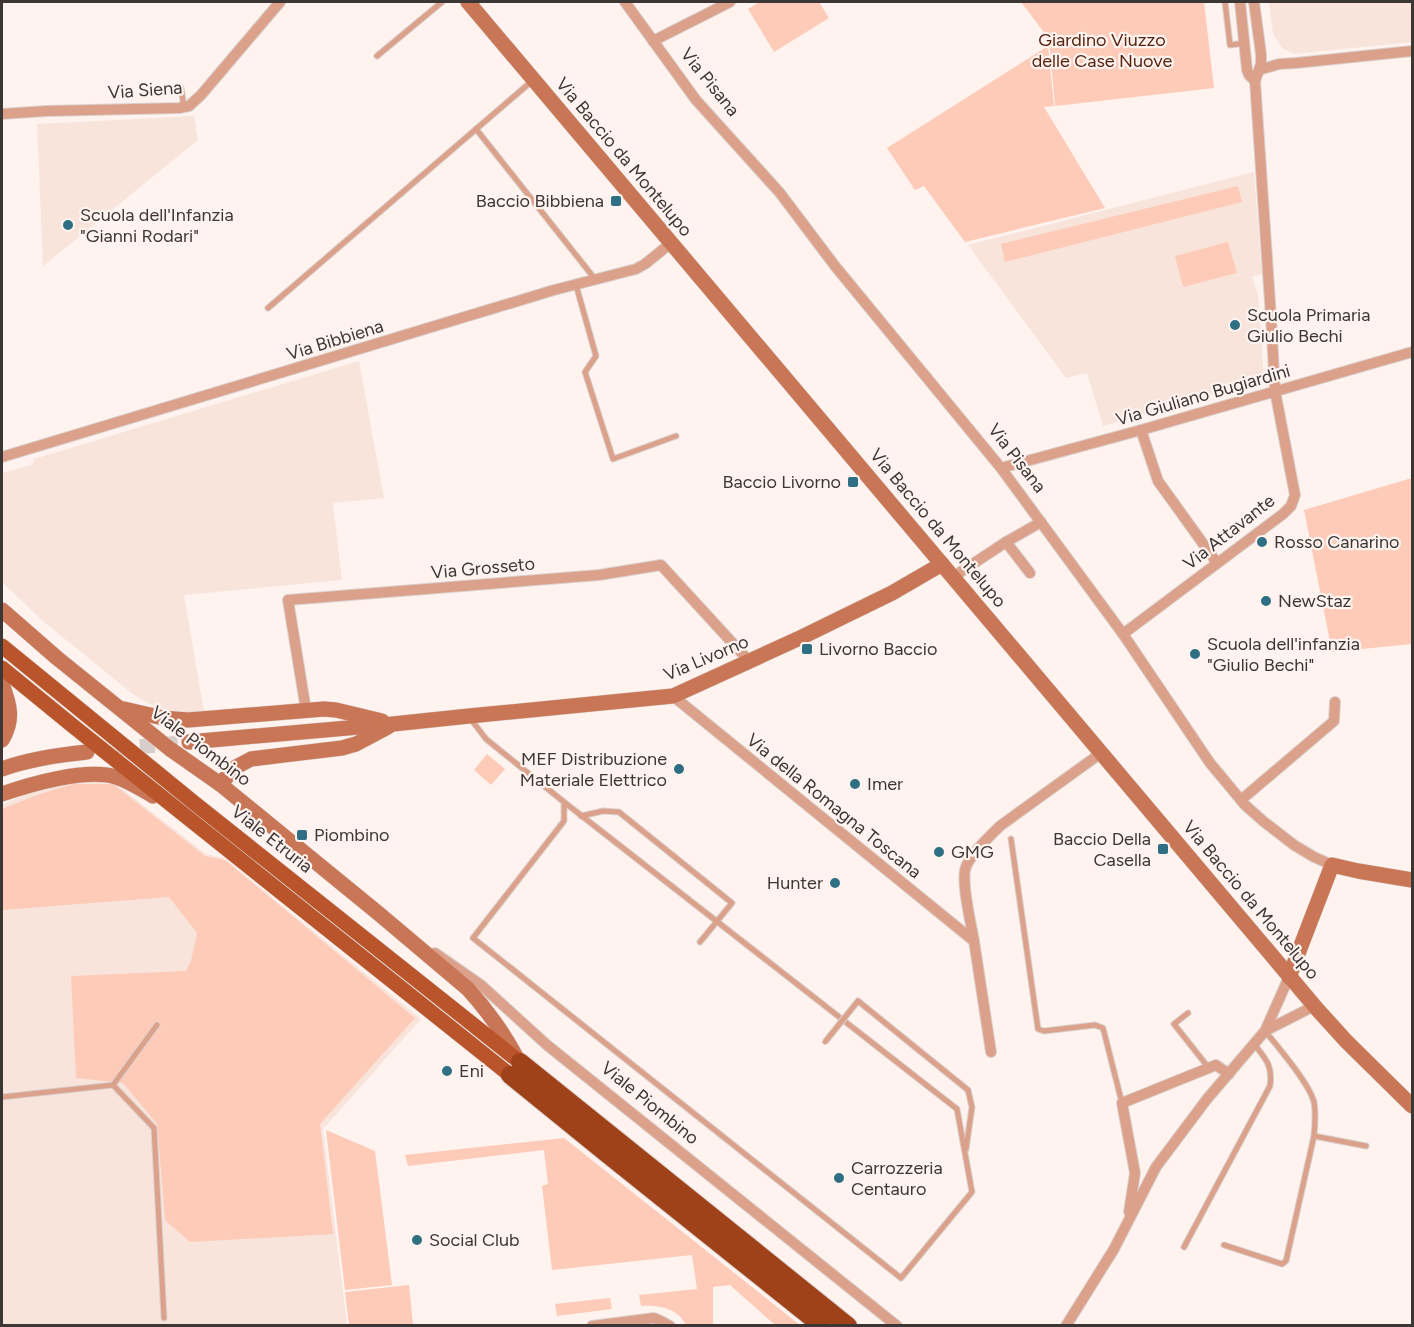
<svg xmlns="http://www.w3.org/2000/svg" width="1414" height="1327" font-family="Figtree,sans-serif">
<rect width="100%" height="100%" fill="#fef3ef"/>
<g fill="#f9e4dc">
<polygon points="1269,2 1412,2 1412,42 1295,54 1282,48 1273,34"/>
<polygon points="194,116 198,140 43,266 37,124"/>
<polygon points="1254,172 1262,274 1252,277 1258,294 1264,380 1103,426 1087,373 1066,378 968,245"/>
<polygon points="359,361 384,498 333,503 342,580 184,595 204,712 184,712 169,710 152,705 134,695 44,622 2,582 2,473 33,464 34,459"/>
<polygon points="91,781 104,782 117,785 206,854 224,858 421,1019 323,1129 347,1325 2,1325 2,805 35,790"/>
</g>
<g fill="#fdcbb8">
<polygon points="759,2 819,2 829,18 774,52 748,9"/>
<polygon points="1021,2 1204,2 1214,88 1055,106 1049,39"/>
<polygon points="1048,46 1054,106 1044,107 1105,208 965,242 924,186 915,190 887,148"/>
<polygon points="1238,186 1242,202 1005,262 1001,244"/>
<polygon points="1228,242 1237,273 1183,287 1175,256"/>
<polygon points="1412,478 1412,644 1332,652 1304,510"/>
<polygon points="487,754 505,769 491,785 474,770"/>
<polygon points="73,784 113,784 205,856 225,860 415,1018 320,1124 333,1234 190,1242 165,1220 157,1124 123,1083 76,1078 71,976 186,971 191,961 197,933 169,897 2,910 2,809 37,795"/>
<polygon points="326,1130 375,1151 392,1285 345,1290"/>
<path d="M564 1138 800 1325H775L730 1285 713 1287V1325H686C677 1308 660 1305 641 1306L639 1295 697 1289 692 1255 552 1270 542 1186 548 1184 544 1150 408 1166 405 1155Z"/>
<polygon points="409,1285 413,1325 349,1325 345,1292"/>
<polygon points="610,1298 612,1309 557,1316 555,1304"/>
</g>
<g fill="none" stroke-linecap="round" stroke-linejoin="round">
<polyline stroke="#d7cdca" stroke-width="15" stroke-dasharray="15 8" stroke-linecap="butt" points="117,749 189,742"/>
<defs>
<g id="lane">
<polyline points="1225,2 1230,45 1245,43"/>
<polyline points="377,56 442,2"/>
<polyline points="181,88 184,107"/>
<polyline points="476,129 595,279"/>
<polyline points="576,285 596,356 585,372 613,459 676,436"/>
<polyline points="268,308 532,81"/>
<polyline points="470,718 486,739 564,802 957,1109 972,1192 901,1278 473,938 564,821 564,802"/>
<polyline points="581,816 603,811 619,812 732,903 700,942"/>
<polyline points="1011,839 1038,1029 1044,1031 1095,1025 1103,1028 1122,1103"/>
<polyline points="1188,1013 1174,1024 1208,1067"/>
<polyline points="113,1085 157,1025"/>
<polyline points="2,1097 113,1085 154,1128 164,1318"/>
<polyline points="1314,1136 1366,1146"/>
<polyline points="966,1149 972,1107 968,1090"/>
<path d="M1224 1245 1282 1264 1286 1261 1314 1136C1315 1125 1316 1113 1314 1102 1309 1083 1278 1047 1265 1031"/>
<path d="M1184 1247 1270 1086C1273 1066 1266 1059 1254 1044"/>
</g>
<g id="street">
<polyline points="625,2 696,100 780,193 835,266 1001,468 1123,634 1210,763 1245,805 1263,821 1294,845 1314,857 1332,865"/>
<polyline points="1240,2 1247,70 1249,75 1255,81"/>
<polyline points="653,41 730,2"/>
<polyline points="1259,70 1279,64 1296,63 1412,51"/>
<polyline points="2,114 46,111 179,108 189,106 201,95 280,2"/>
<polyline points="1141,430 1158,481 1217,563"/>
<polyline points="2,457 554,290 636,269 645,264 671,243"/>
<polyline points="1001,468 1141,430 1412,352"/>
<polyline points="1006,542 1030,573"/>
<polyline points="953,577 1006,542 1041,522"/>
<polyline points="1123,634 1283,514 1291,506 1295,495 1275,391 1271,317 1255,81 1261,64 1261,54 1254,2"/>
<polyline points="673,696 974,941 991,1052"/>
<polyline points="306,710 288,600 599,575 661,565 749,661"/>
<polyline points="1241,800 1334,721 1335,702"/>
<path d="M974 941C971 923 962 887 965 870 968 856 990 836 1000 826L1101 753"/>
<polyline points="435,953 481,985 547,1045 897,1326"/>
<polyline points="1265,1031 1314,1006"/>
<polyline points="1129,1212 1135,1173 1122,1103 1216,1065 1229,1074"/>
<polyline points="592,1326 654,1318 661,1321 670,1326"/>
<polyline points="1066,1326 1114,1249 1156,1167 1207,1099 1265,1031 1289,977"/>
</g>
<g id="secondary">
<polyline points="468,2 1317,1009 1346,1041 1412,1106"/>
<path d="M2 610 57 658 170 749 220 784 378 913 468 989C488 1011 504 1034 518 1060"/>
<path d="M2 684C10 705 14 720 2 740"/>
<polyline points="124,709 163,718 188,720 324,709 336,710 382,721"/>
<polyline points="189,742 393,724 469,716 673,696 802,637 892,593 942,564"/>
<path d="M2 769C29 759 58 755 87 752"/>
<polyline points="220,784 236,767 251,759 342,748 356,744 388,727"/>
<path d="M2 794C31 784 86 768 116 777 129 781 141 789 153 796"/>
<polyline points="1289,977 1332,865 1358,871 1412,880"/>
</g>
<g id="primary">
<polyline points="2,646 193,802 520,1062"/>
<polyline points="2,668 73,726 510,1075"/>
</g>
<g id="highway">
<polyline points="520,1062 848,1326"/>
<polyline points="510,1075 606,1153 822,1326"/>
</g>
</defs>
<use href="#lane" stroke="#dbd1ce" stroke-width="7"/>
<use href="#street" stroke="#dbd1ce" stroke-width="12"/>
<use href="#secondary" stroke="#dbd1ce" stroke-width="16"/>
<use href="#primary" stroke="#dbd1ce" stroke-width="16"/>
<use href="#highway" stroke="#dbd1ce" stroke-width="20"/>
<use href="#lane" stroke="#dba18b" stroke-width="5"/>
<use href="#street" stroke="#dba18b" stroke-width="10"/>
<use href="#secondary" stroke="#c97656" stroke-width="15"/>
<use href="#primary" stroke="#ba542a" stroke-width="15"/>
<use href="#highway" stroke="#9f4219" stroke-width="18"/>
<defs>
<polyline id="lane-bridge" points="825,1042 858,1001 968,1090"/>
</defs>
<use href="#lane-bridge" stroke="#dbd1ce" stroke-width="7" stroke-linecap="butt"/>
<use href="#lane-bridge" stroke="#dba18b" stroke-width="5"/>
</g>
<g fill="#2f6f83" stroke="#fef3ef" stroke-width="2">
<rect x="610" y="195" width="12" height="12" rx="3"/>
<circle cx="68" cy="225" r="6"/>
<circle cx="1235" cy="325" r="6"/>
<rect x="847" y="476" width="12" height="12" rx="3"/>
<circle cx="1262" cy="542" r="6"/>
<circle cx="1266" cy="601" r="6"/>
<rect x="801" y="643" width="12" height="12" rx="3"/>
<circle cx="1195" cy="654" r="6"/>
<circle cx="679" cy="769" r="6"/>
<circle cx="855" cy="784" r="6"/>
<rect x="296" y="829" width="12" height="12" rx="3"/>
<rect x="1157" y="843" width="12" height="12" rx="3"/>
<circle cx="939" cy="852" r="6"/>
<circle cx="835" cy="883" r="6"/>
<circle cx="447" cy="1071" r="6"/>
<circle cx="839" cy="1178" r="6"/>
<circle cx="417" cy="1240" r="6"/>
</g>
<g text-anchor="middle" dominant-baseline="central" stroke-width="4.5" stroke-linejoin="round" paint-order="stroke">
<g font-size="18" fill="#58240f" stroke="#fef3ef">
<text x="1102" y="40">Giardino Viuzzo<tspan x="1102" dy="21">delle Case Nuove</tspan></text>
</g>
<g font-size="18" fill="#3c3735" stroke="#fef3ef">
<text transform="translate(710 82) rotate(51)">Via Pisana</text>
<text transform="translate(145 90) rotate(-4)">Via Siena</text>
<text transform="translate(624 157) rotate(50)">Via Baccio da Montelupo</text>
<text transform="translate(335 340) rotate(-17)">Via Bibbiena</text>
<text transform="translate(1203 395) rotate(-16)">Via Giuliano Bugiardini</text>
<text transform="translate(1017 458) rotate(52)">Via Pisana</text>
<text transform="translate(938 528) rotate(50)">Via Baccio da Montelupo</text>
<text transform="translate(1229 532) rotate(-38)">Via Attavante</text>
<text transform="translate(483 568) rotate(-5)">Via Grosseto</text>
<text transform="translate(706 658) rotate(-23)">Via Livorno</text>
<text transform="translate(201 746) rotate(37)">Viale Piombino</text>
<text transform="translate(834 806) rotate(39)">Via della Romagna Toscana</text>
<text transform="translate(272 839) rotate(38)">Viale Etruria</text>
<text transform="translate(1251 900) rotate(50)">Via Baccio da Montelupo</text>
<text transform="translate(650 1103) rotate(39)">Viale Piombino</text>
</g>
<g font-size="18" fill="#3c3735" stroke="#fef3ef" text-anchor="start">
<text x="604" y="201" text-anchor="end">Baccio Bibbiena</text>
<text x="80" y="215">Scuola dell'Infanzia<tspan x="80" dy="21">"Gianni Rodari"</tspan></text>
<text x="1247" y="315">Scuola Primaria<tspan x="1247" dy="21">Giulio Bechi</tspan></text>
<text x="841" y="482" text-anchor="end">Baccio Livorno</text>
<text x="1274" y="542">Rosso Canarino</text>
<text x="1278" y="601">NewStaz</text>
<text x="1207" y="644">Scuola dell'infanzia<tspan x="1207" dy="21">"Giulio Bechi"</tspan></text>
<text x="819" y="649">Livorno Baccio</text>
<text x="667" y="759" text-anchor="end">MEF Distribuzione<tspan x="667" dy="21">Materiale Elettrico</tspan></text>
<text x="867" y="784">Imer</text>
<text x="314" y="835">Piombino</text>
<text x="1151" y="839" text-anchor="end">Baccio Della<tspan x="1151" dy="21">Casella</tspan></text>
<text x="951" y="852">GMG</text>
<text x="823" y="883" text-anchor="end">Hunter</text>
<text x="459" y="1071">Eni</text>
<text x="851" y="1168">Carrozzeria<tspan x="851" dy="21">Centauro</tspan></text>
<text x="429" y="1240">Social Club</text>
</g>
</g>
<rect width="1414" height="1327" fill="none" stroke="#3c3735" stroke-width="6"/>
</svg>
